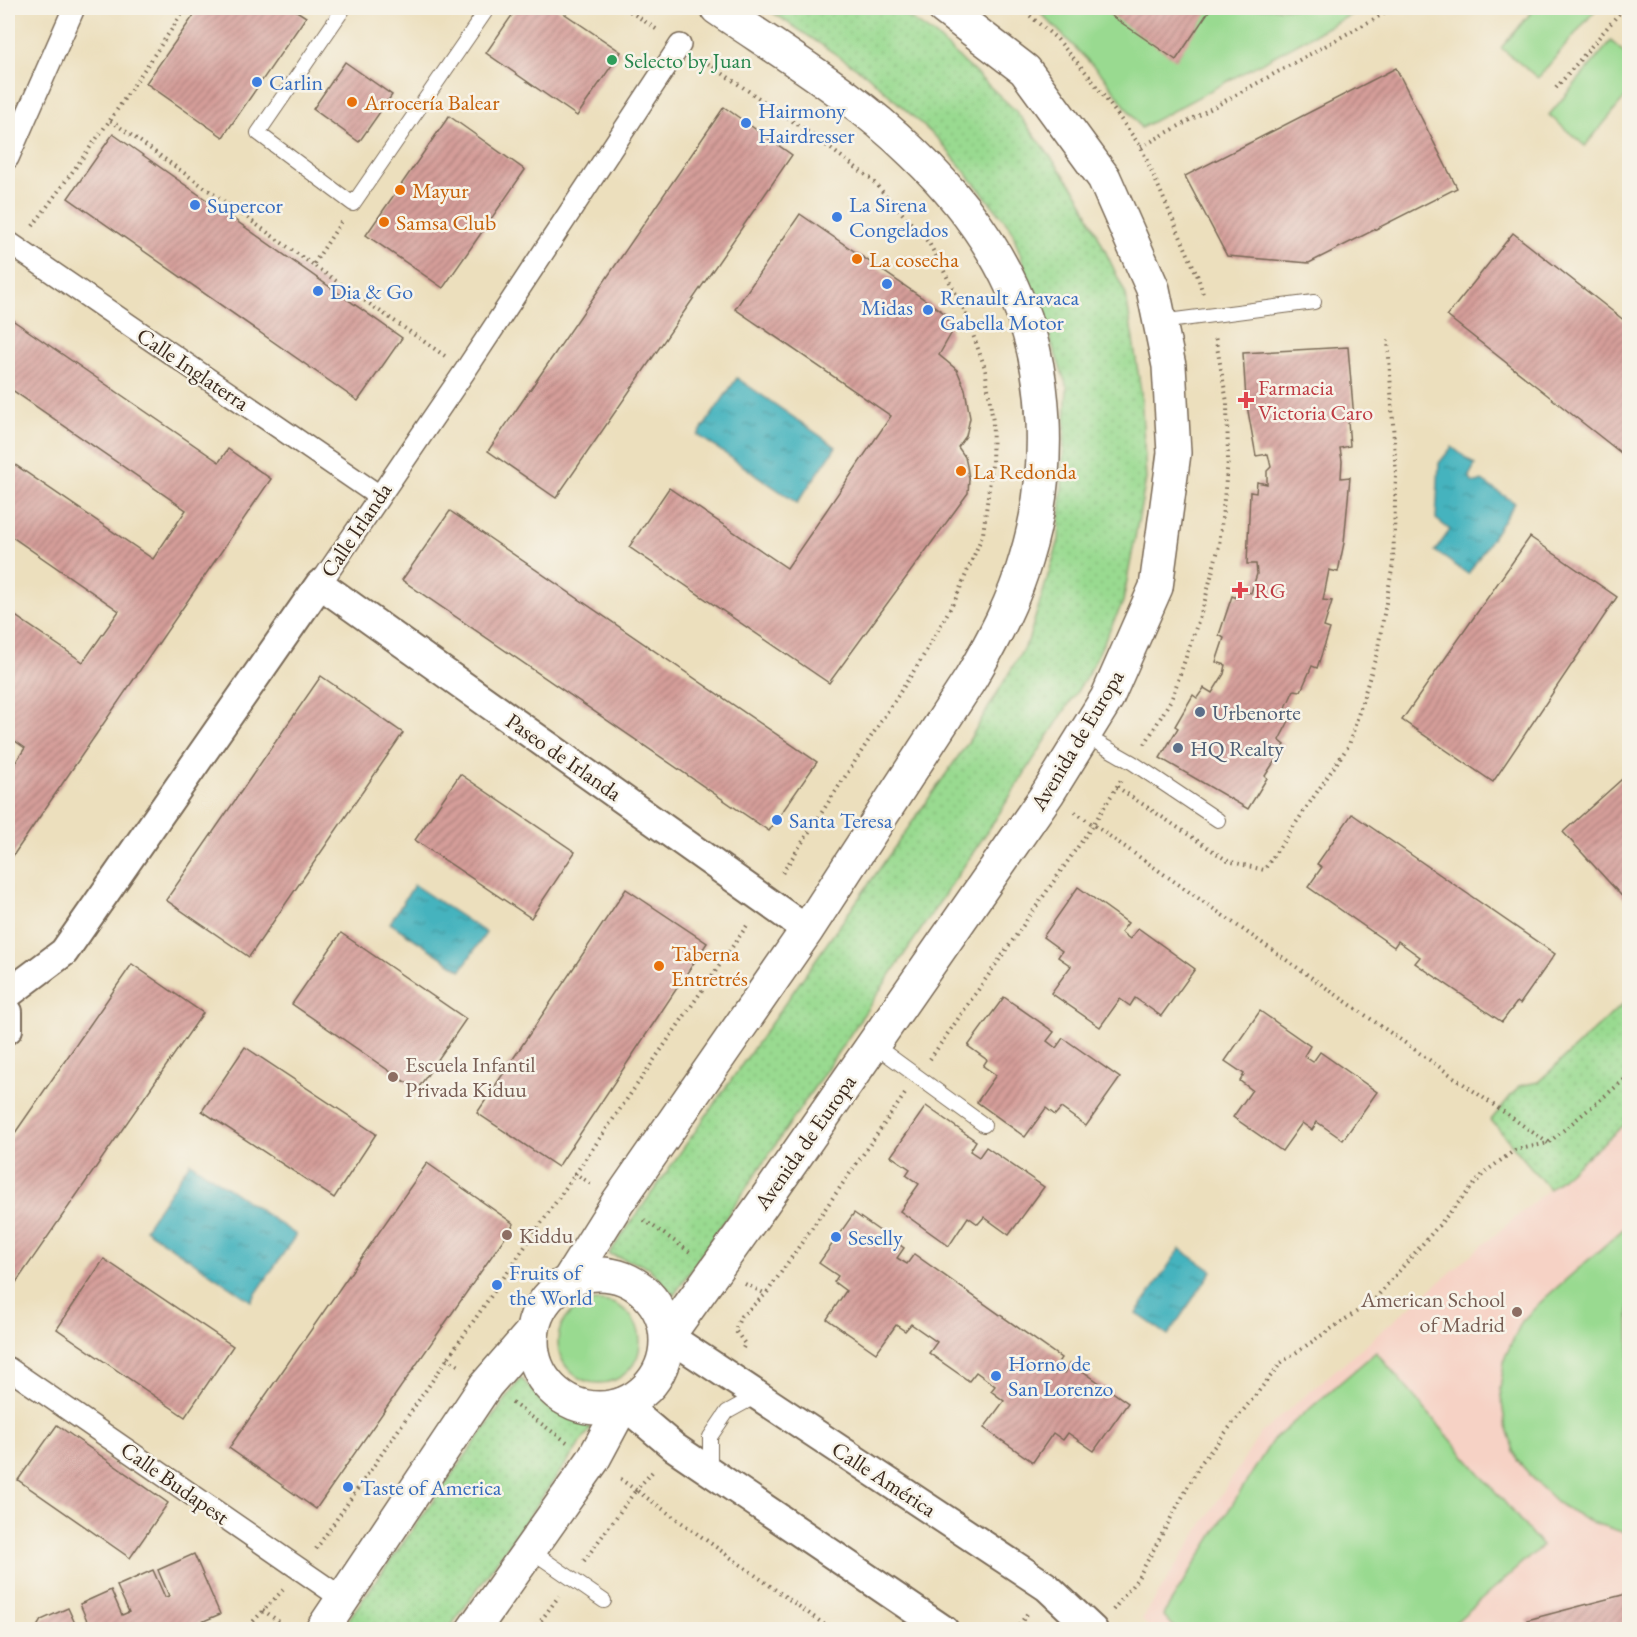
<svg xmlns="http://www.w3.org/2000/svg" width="1637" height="1637" font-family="'EB Garamond',serif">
<defs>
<pattern id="park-dots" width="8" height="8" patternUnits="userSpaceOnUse" patternTransform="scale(1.5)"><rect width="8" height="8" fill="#99da90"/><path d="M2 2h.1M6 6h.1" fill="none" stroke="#85bb7c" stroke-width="1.8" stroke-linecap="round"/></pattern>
<pattern id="water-ripples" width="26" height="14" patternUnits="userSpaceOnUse" patternTransform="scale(1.5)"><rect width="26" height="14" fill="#44b3be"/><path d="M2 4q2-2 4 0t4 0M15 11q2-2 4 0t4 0" fill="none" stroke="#3a929a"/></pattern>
<pattern id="building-hatch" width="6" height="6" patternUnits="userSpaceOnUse" patternTransform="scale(1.5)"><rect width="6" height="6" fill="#d59e9a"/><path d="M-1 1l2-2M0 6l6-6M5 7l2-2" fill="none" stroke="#ae817d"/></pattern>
</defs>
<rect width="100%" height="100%" fill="#f7f3e8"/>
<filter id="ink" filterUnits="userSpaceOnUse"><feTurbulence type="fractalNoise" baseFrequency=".0167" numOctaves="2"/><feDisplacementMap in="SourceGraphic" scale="12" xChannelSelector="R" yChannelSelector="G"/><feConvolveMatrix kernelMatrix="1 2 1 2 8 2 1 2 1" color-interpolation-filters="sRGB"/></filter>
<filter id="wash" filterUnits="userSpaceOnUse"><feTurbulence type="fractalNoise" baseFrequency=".008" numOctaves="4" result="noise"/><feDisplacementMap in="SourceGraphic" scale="24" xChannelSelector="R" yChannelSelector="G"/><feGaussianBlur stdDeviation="1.35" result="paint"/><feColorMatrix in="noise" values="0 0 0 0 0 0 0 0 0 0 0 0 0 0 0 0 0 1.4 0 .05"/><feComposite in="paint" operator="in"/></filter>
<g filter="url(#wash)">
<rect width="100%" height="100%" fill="#ecdfbd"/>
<polygon fill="#f6d2c5" points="1629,1121 1629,1629 1151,1630 1142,1619 1260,1434"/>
<g fill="#99da90" stroke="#6a8257" stroke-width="1.5">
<polygon points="1036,8 1363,8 1141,128 1105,78"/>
<polygon points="1535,8 1597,8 1538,78 1501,48"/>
<polygon points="1611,41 1629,57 1629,93 1585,146 1549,115"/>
<polygon points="1629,1224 1630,1532 1625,1533 1591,1522 1560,1505 1540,1486 1517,1460 1505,1423 1500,1389 1505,1357 1522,1321 1545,1298"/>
<circle cx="599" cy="1342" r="41"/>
<polygon points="1376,1352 1542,1546 1448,1629 1176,1629 1163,1615 1272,1441"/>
</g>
<g fill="url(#park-dots)" stroke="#6a8257" stroke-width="1.5">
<polygon points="766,8 895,8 936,36 1017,112 1079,195 1126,295 1141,391 1146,479 1123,602 1090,671 991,826 674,1295 648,1267 609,1254 967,744 1028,641 1059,540 1067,387 1011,228 939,140 867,75"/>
<polygon points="1629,998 1629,1121 1549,1189 1491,1120 1519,1086 1538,1082"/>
<polygon points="521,1378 550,1409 591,1428 449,1629 341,1630"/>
</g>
<g fill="url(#water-ripples)" stroke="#406e6e" stroke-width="1.5">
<polygon points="737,378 836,447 797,503 698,435"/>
<polygon points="1452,447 1475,465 1469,476 1472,482 1477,483 1482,481 1515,503 1468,574 1435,551 1450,530 1436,519 1439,463"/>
<polygon points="414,885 486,933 461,970 390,923"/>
<polygon points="190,1162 296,1235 251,1301 145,1229"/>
<polygon points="1180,1249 1212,1271 1168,1335 1136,1313"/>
</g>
<g id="blocks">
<g fill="url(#building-hatch)">
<polygon points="199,8 292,8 306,17 223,137 146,83"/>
<polygon points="517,8 556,8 621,52 577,116 486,53"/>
<polygon points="1100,8 1211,8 1176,60"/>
<polygon points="345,62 392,95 359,142 313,109"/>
<polygon points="1396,68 1457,188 1309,263 1227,256 1185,176"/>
<polygon points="724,107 792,155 556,498 488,451"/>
<polygon points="449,116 525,170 443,288 366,235"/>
<polygon points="113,134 402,338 358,401 68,198"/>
<polygon points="800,214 947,315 951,334 939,355 957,370 965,389 970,418 966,436 958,447 965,457 967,466 969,479 968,493 829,683 629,547 669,488 787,568 891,416 735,309"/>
<polygon points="1513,233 1630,325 1630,460 1447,316"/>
<polygon points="8,317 219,462 228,449 271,479 8,863 8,774 25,748 8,736 8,611 83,662 119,611 8,534 8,460 153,559 186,510 8,387"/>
<polygon points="1348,347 1354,419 1348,421 1350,446 1340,448 1342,461 1341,478 1350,477 1344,543 1338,572 1329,570 1323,600 1332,601 1324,627 1330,629 1317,668 1312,666 1301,691 1294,690 1282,716 1290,719 1279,740 1285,745 1265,776 1267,778 1248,809 1160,758 1178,728 1175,726 1193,695 1197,698 1204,688 1212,693 1224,674 1226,665 1216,662 1224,638 1219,635 1232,596 1237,598 1240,591 1251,593 1257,574 1256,564 1247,564 1250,492 1256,493 1257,482 1267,484 1267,471 1271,467 1268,454 1256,456 1246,400 1243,353"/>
<polygon points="450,511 817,762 769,831 402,580"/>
<polygon points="1530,537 1617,597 1493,782 1402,720"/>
<polygon points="321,676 403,733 249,957 166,900"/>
<polygon points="1630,772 1630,905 1563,832"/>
<polygon points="460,774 575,852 531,918 415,840"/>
<polygon points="1352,814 1555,954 1520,1004 1517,1002 1502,1022 1415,963 1420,957 1398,941 1394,947 1308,887 1322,867 1317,864"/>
<polygon points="1078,887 1128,923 1121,932 1130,939 1138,928 1195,969 1161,1016 1135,998 1130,1006 1120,999 1100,1027 1051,993 1071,966 1058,957 1062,951 1043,937"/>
<polygon points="626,889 707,943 558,1167 477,1113"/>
<polygon points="341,933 466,1019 417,1090 292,1004"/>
<polygon points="132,964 203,1013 8,1294 8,1143"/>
<polygon points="1004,997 1054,1032 1047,1041 1056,1048 1063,1038 1120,1078 1086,1126 1061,1108 1055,1115 1046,1108 1025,1137 977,1102 996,1075 983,1066 987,1060 968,1046"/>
<polygon points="1260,1011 1310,1046 1304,1056 1313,1062 1320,1052 1377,1092 1343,1140 1317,1122 1312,1130 1302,1123 1282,1151 1233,1117 1252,1090 1240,1081 1244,1074 1225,1061"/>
<polygon points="245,1047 376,1134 334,1198 202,1111"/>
<polygon points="926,1106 976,1141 970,1151 979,1157 986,1147 1044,1187 1009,1235 984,1217 978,1224 968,1217 949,1246 900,1211 919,1184 906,1175 910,1169 891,1156"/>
<polygon points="427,1163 514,1224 316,1509 229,1448"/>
<polygon points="854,1213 904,1248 897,1258 907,1264 914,1254 1061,1358 1055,1367 1064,1373 1071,1363 1128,1403 1094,1451 1068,1433 1063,1440 1053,1433 1033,1462 984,1428 1004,1401 991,1391 995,1386 976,1372 969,1381 929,1353 937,1342 911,1324 905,1331 896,1325 876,1353 827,1319 846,1291 834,1282 838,1276 819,1263"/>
<polygon points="104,1259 233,1346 185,1417 57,1329"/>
<polygon points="57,1425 168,1503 130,1558 18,1480"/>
<polygon points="194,1554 220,1614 183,1630 91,1630 80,1604 111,1590 122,1615 129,1612 117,1586 153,1570 165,1597 169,1596 158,1570"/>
<polygon points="1630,1593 1630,1630 1530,1630 1527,1620"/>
<polygon points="68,1608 78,1630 35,1630 41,1620"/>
</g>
</g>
</g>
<g filter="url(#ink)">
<use href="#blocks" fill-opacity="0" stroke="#796956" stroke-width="1.5"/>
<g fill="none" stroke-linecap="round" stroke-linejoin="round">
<defs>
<g id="service">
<polyline points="344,8 258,133 353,204 488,8"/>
<polyline points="1160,322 1314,302"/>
<polyline points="1084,735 1133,763 1218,820"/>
<polyline points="873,1044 984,1125"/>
<polyline points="710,1471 710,1437 727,1412 758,1395"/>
<polyline points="530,1550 604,1601"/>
</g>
<g id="pedestrian">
<polyline points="8,158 74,8"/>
<polyline points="8,242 379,496"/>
<polyline points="320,584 465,371 680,45"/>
<polyline points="8,1368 343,1599"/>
</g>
<g id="minor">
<polyline points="8,994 64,952 320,584 807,930"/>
<polyline points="8,1012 8,1029"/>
<polyline points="668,1336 1047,1587 1093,1630"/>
<polyline points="623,1404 674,1447 944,1630"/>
</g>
<g id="tertiary">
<circle cx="599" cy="1341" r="67"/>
<path d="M569 1280 618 1202 807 930 971 678C993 640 1014 601 1026 558 1052 473 1050 369 1012 287 989 237 953 191 913 153 855 96 783 53 717 8"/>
<polyline points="668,1336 761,1206 1048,793 1107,698 1156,587 1174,453 1169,366 1153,289 1104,178 1025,70 944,8"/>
<polyline points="322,1630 486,1385 531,1333"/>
<polyline points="473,1630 593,1460 623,1404"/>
</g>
</defs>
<use href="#service" stroke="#796956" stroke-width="16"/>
<use href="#pedestrian" stroke="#796956" stroke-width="24"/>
<use href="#minor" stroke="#796956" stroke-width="32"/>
<use href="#tertiary" stroke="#796956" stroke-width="36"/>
<g stroke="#796956" stroke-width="4" stroke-dasharray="1.5 4.5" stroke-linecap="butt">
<polyline points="625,8 659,31"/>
<polyline points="1021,8 1057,39 1089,76 1141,147 1198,277 1203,294"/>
<polyline points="703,60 804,129 870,178 929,243 963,307 985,368 993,422 992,465 983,534 956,598 921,660 781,875"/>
<polyline points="1556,88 1622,10 1630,16"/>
<polyline points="110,120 186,8"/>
<polyline points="1141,147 1394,8"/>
<polyline points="341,222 313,265 445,356"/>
<polyline points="33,226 110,120 313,265"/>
<polyline points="1145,744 1172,698 1204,604 1219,546 1228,461 1227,402 1215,336"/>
<polyline points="1117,787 1228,861 1264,870 1349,745 1377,653 1393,564 1396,474 1388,340"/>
<polyline points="1075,812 1548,1143"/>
<polyline points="930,1059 1093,825 1121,780"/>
<polyline points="574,1173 591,1184"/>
<polyline points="644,1220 690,1252"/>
<polyline points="745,1284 766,1294"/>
<polyline points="743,1348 745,1344 735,1330 741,1316 766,1294 905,1094"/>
<polyline points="447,1358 459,1366"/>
<polyline points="512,1403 567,1442"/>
<polyline points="620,1479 636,1490 654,1470"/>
<polyline points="316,1549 748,924"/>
<polyline points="584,1561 636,1490 832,1630"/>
<polyline points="263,1610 289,1629"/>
<polyline points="1113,1610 1138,1578 1201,1463 1282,1362 1374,1300 1485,1172 1515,1150 1548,1143 1630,1075"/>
<polyline points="245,1630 283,1590"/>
<polyline points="534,1630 559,1596"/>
<polyline points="1016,1630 1029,1611"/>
</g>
<use href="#service" stroke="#fff" stroke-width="14"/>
<use href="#pedestrian" stroke="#fff" stroke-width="21"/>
<use href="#minor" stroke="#fff" stroke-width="28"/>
<use href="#tertiary" stroke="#fff" stroke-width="33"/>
</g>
</g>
<circle fill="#2e9e5b" stroke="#f7f3e8" stroke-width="2" cx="612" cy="60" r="6"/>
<g fill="#3f7fe0" stroke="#f7f3e8" stroke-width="2">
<circle cx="257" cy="82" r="6"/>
<circle cx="746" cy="123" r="6"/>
<circle cx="195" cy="205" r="6"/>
<circle cx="837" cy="217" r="6"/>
<circle cx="887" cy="284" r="6"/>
<circle cx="318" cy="291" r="6"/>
<circle cx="928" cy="310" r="6"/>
<circle cx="777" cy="820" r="6"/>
<circle cx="836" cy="1237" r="6"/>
<circle cx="497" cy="1285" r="6"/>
<circle cx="996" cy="1376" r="6"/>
<circle cx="348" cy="1487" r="6"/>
</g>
<g fill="#e8710a" stroke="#f7f3e8" stroke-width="2">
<circle cx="352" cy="102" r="6"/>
<circle cx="400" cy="190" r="6"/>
<circle cx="384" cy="222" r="6"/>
<circle cx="857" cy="259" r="6"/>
<circle cx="961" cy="471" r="6"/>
<circle cx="659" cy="966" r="6"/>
</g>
<g fill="#e0444e" stroke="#f7f3e8" stroke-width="2">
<path d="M1243 391h6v6h6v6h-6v6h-6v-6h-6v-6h6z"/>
<path d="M1237 581h6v6h6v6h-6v6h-6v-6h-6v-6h6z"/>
</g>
<g fill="#5c6f8a" stroke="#f7f3e8" stroke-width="2">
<circle cx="1200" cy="712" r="6"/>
<circle cx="1178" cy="748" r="6"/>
</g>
<g fill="#8d6e63" stroke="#f7f3e8" stroke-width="2">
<circle cx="393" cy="1077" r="6"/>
<circle cx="507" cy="1235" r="6"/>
<circle cx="1517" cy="1312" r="6"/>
</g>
<g text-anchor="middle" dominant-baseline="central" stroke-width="5" stroke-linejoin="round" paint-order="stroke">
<g font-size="22" fill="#27864d" stroke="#f7f3e8" text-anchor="start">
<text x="624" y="60">Selecto by Juan</text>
</g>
<g font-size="22" fill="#366cbe" stroke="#f7f3e8" text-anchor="start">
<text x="269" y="82">Carlin</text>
<text x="758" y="110">Hairmony<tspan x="758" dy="25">Hairdresser</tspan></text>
<text x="849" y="204">La Sirena<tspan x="849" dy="25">Congelados</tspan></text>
<text x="207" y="205">Supercor</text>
<text x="330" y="291">Dia &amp; Go</text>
<text x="940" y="297">Renault Aravaca<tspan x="940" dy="25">Gabella Motor</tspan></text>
<text x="887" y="307" text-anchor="middle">Midas</text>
<text x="789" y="820">Santa Teresa</text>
<text x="848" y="1237">Seselly</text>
<text x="509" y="1272">Fruits of<tspan x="509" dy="25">the World</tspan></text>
<text x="1008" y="1363">Horno de<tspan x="1008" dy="25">San Lorenzo</tspan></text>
<text x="360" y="1487">Taste of America</text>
</g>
<g font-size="22" fill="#c56008" stroke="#f7f3e8" text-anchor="start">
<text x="364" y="102">Arrocería Balear</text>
<text x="412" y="190">Mayur</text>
<text x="396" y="222">Samsa Club</text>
<text x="869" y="259">La cosecha</text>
<text x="973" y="471">La Redonda</text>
<text x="671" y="953">Taberna<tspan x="671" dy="25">Entretrés</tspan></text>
</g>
<g font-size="22" fill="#3b2a1e" stroke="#f7f3e8">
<text transform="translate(193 369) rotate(34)">Calle Inglaterra</text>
<text transform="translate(356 530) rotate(-56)">Calle Irlanda</text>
<text transform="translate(1077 740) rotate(-59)">Avenida de Europa</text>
<text transform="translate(564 757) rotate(35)">Paseo de Irlanda</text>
<text transform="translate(805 1142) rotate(-55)">Avenida de Europa</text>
<text transform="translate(884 1479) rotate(33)">Calle América</text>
<text transform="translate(175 1483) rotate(35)">Calle Budapest</text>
</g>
<g font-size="22" fill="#be3a42" stroke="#f7f3e8" text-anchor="start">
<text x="1258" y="387">Farmacia<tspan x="1258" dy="25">Victoria Caro</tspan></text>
<text x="1254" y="590">RG</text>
</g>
<g font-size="22" fill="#4e5e75" stroke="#f7f3e8" text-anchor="start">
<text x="1212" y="712">Urbenorte</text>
<text x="1190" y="748">HQ Realty</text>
</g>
<g font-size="22" fill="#785e54" stroke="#f7f3e8" text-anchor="start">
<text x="405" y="1064">Escuela Infantil<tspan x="405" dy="25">Privada Kiduu</tspan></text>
<text x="519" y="1235">Kiddu</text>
<text x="1505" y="1299" text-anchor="end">American School<tspan x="1505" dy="25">of Madrid</tspan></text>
</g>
</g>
<rect width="1637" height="1637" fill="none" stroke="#f7f3e8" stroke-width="30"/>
</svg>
